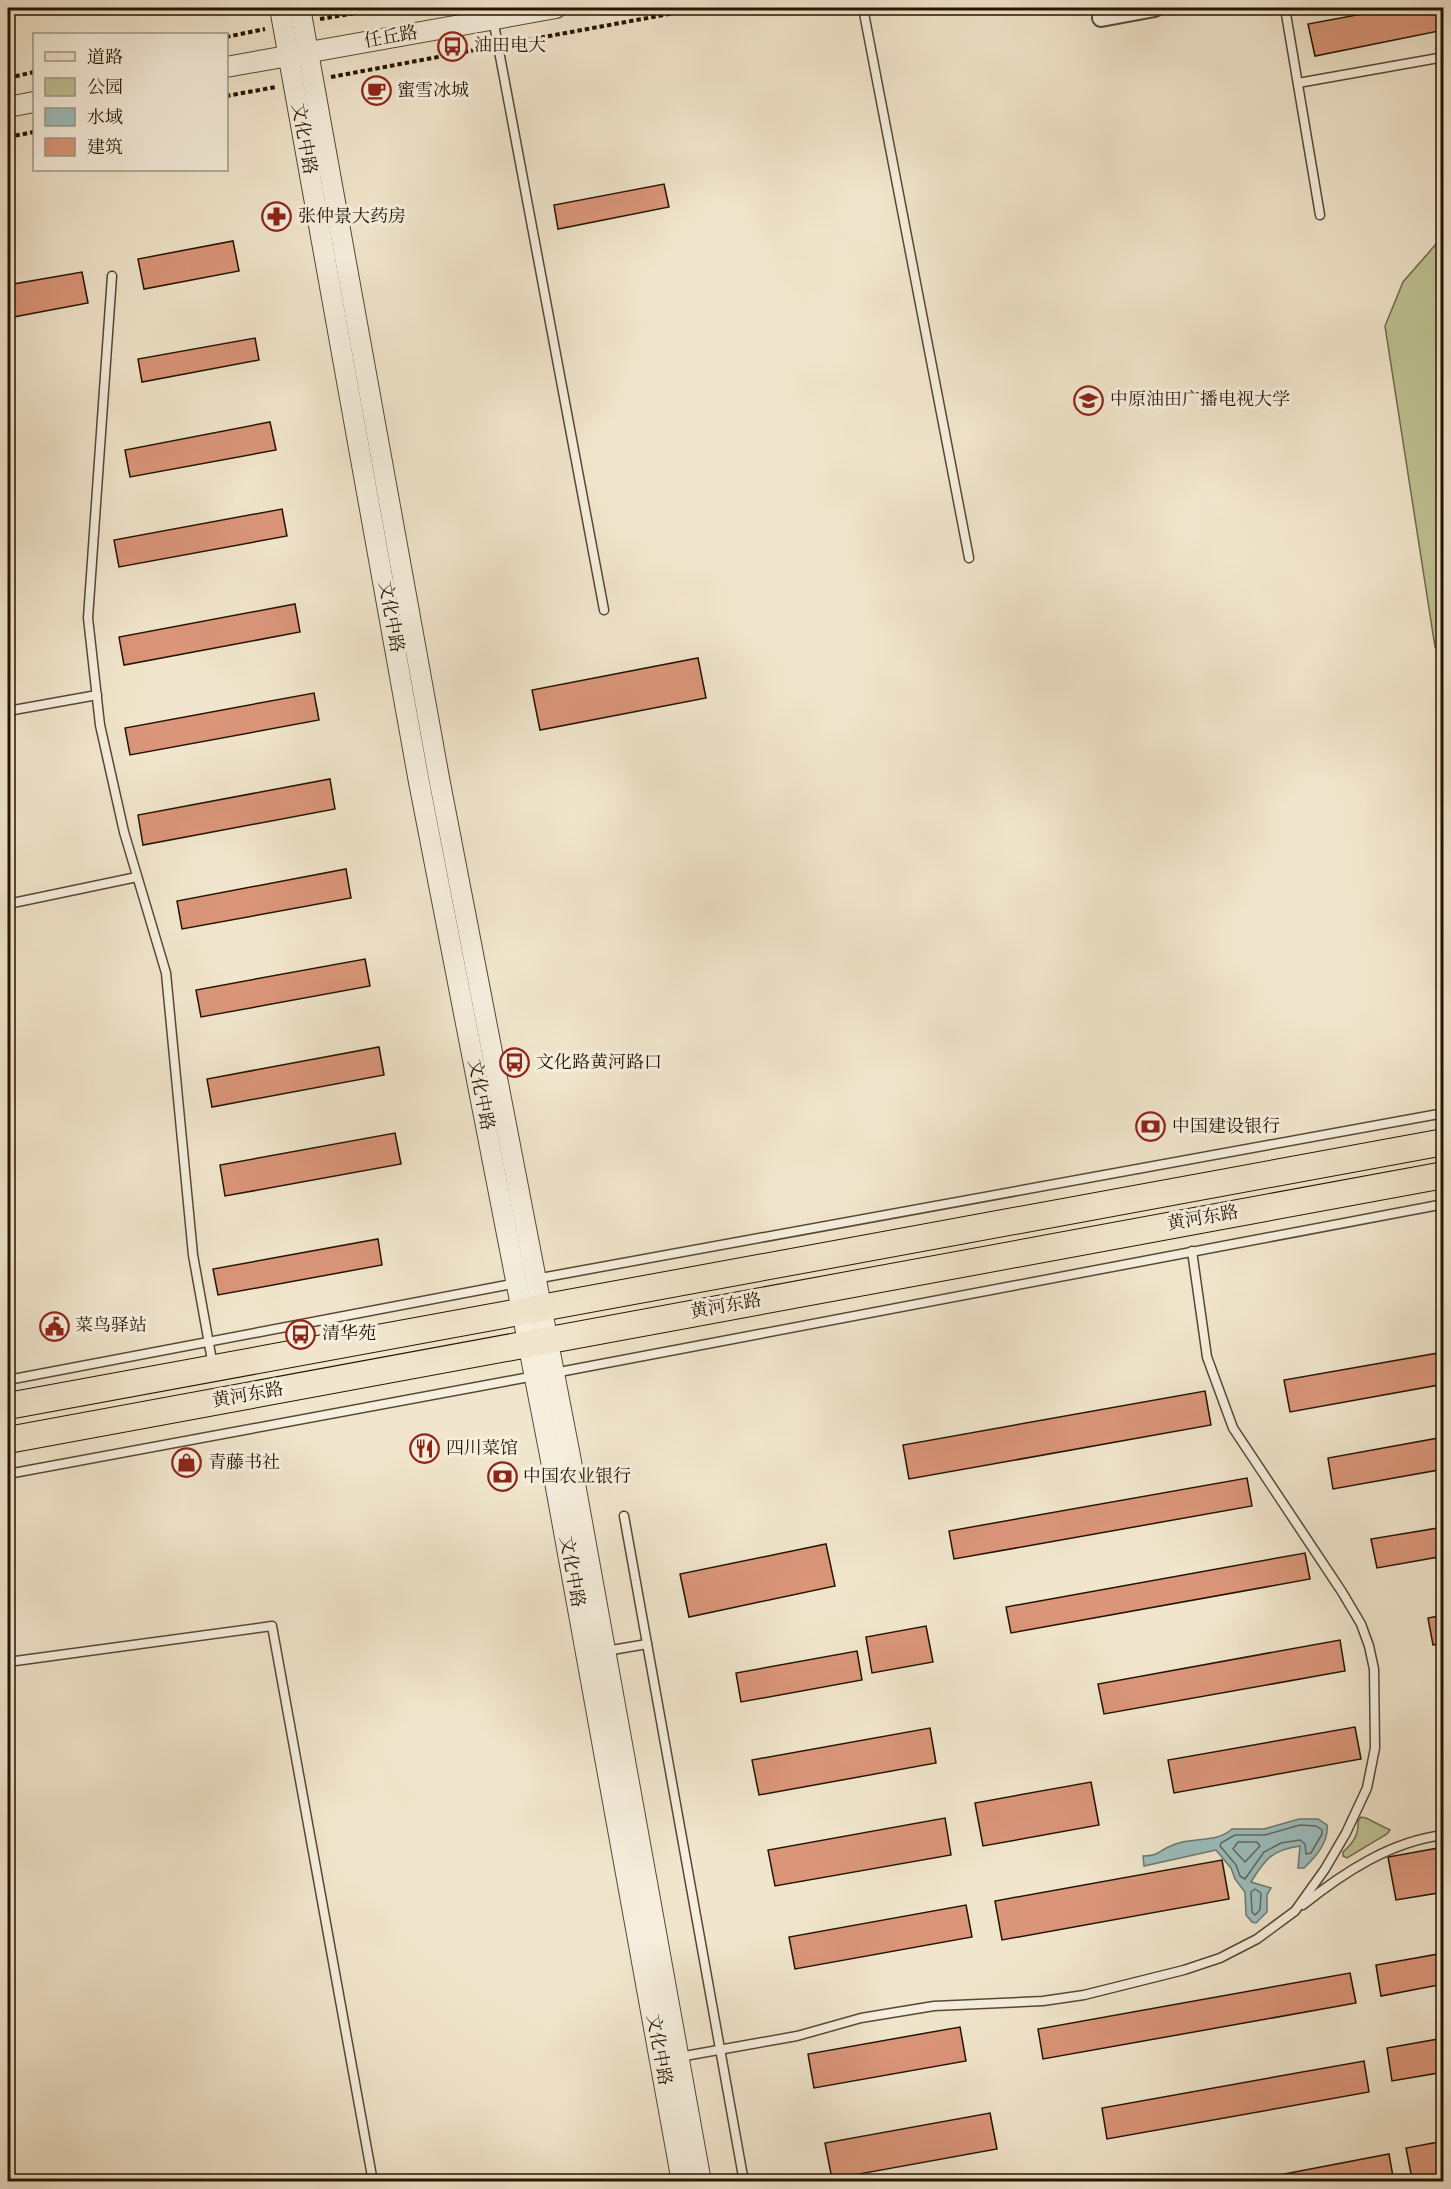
<svg xmlns="http://www.w3.org/2000/svg" width="1451" height="2189" font-family="Vollkorn,'Noto Serif SC',serif">
<rect width="100%" height="100%" fill="#f1e6cd"/>
<filter id="stains"><feTurbulence type="fractalNoise" baseFrequency=".00333" numOctaves="4"/><feColorMatrix values="0 0 0 0 .2 0 0 0 0 .09 0 0 0 0 .02 0 0 0 .5 -.17"/></filter>
<radialGradient id="worn" r=".72"><stop offset=".6" stop-color="#630" stop-opacity="0"/><stop offset="1" stop-color="#630" stop-opacity=".3"/></radialGradient>
<g fill="#bfc395" stroke="#726b4a" stroke-width="1.5">
<polygon points="1443,236 1443,657 1435,647 1385,326 1403,282"/>
<path d="M1361 1817 1366 1818 1390 1830 1387 1834 1347 1858 1343 1856V1852C1353 1843 1359 1835 1358 1821Z"/>
</g>
<path fill="#9cbebe" stroke="#6c7a72" stroke-width="1.5" d="M1299 1819H1318L1327 1825C1329 1842 1316 1857 1304 1868H1298L1300 1846C1272 1850 1265 1859 1251 1882L1271 1888 1267 1895V1912L1256 1923 1252 1922 1246 1915 1245 1892 1235 1879 1231 1868 1216 1850 1144 1866 1143 1856C1160 1856 1159 1850 1173 1845 1193 1836 1215 1844 1232 1829H1264Z"/>
<g fill="none" stroke-linecap="round" stroke-linejoin="round">
<g stroke="#60685f" stroke-width="1.5">
<polygon points="1300,1825 1316,1826 1322,1830 1322,1834 1311,1853 1306,1854 1305,1844 1300,1840 1281,1843 1264,1852 1245,1879 1240,1876 1236,1865 1220,1846 1221,1843 1235,1835 1265,1835"/>
<polygon points="1238,1842 1257,1842 1260,1846 1245,1862 1233,1849"/>
<polygon points="1255,1889 1261,1893 1260,1910 1255,1915 1252,1912 1251,1892"/>
</g>
</g>
<g fill="#db967a" stroke="#241300" stroke-width="1.5">
<polygon points="1394,8 1444,8 1444,30 1315,56 1308,24"/>
<polygon points="664,184 669,207 558,229 554,205"/>
<polygon points="233,241 239,271 144,289 138,259"/>
<polygon points="82,272 88,303 8,318 8,285"/>
<polygon points="255,338 259,360 142,382 138,359"/>
<polygon points="270,422 276,450 130,477 125,450"/>
<polygon points="282,509 287,536 119,567 114,540"/>
<polygon points="295,604 300,632 124,665 119,637"/>
<polygon points="698,658 706,698 540,730 532,690"/>
<polygon points="314,693 319,720 130,755 125,728"/>
<polygon points="330,779 335,809 143,845 138,815"/>
<polygon points="346,869 351,898 182,929 177,901"/>
<polygon points="365,959 370,986 201,1017 196,990"/>
<polygon points="379,1047 384,1075 212,1107 207,1079"/>
<polygon points="395,1133 401,1164 225,1196 220,1165"/>
<polygon points="378,1239 382,1265 218,1295 213,1269"/>
<polygon points="1444,1352 1444,1384 1290,1412 1284,1380"/>
<polygon points="1205,1391 1211,1425 909,1479 903,1445"/>
<polygon points="1444,1437 1444,1469 1333,1489 1328,1458"/>
<polygon points="1247,1478 1252,1506 954,1559 949,1531"/>
<polygon points="1444,1527 1444,1556 1377,1568 1371,1539"/>
<polygon points="826,1544 835,1586 689,1617 680,1574"/>
<polygon points="1305,1553 1310,1579 1011,1633 1006,1607"/>
<polygon points="1444,1615 1444,1643 1433,1645 1428,1618"/>
<polygon points="926,1626 933,1662 872,1673 866,1637"/>
<polygon points="1340,1640 1345,1671 1104,1714 1098,1684"/>
<polygon points="857,1651 862,1680 741,1702 736,1673"/>
<polygon points="1355,1727 1361,1759 1174,1793 1168,1760"/>
<polygon points="930,1728 936,1763 759,1795 752,1760"/>
<polygon points="1091,1782 1099,1825 983,1846 975,1803"/>
<polygon points="945,1818 951,1855 775,1886 768,1850"/>
<polygon points="1444,1847 1444,1892 1396,1900 1388,1857"/>
<polygon points="1222,1860 1229,1899 1002,1940 995,1901"/>
<polygon points="966,1905 972,1937 795,1969 789,1937"/>
<polygon points="1444,1953 1444,1984 1381,1996 1376,1965"/>
<polygon points="1350,1973 1356,2003 1043,2059 1038,2029"/>
<polygon points="960,2027 966,2061 814,2088 808,2054"/>
<polygon points="1444,2038 1444,2072 1392,2081 1387,2048"/>
<polygon points="1364,2061 1369,2092 1107,2139 1102,2108"/>
<polygon points="990,2113 997,2149 832,2179 825,2143"/>
<polygon points="1444,2141 1444,2173 1412,2179 1406,2148"/>
<polygon points="1389,2154 1394,2182 1242,2182"/>
</g>
<g fill="none" stroke-linecap="round" stroke-linejoin="round">
<defs>
<g id="service">
<polyline points="863,8 969,558"/>
<polyline points="1285,8 1320,215"/>
<polyline points="493,19 604,610"/>
<polyline points="1298,83 1444,57"/>
<polyline points="112,276 88,618 100,725 124,832 166,973 193,1255 213,1366"/>
<polyline points="8,711 97,695"/>
<polyline points="8,904 137,877"/>
<polyline points="535,1279 1444,1113"/>
<polyline points="554,1373 1444,1204"/>
<polyline points="8,1380 517,1283"/>
<polyline points="8,1474 535,1376"/>
<polyline points="624,1516 744,2182"/>
<polyline points="606,1651 647,1644"/>
<polyline points="8,1662 272,1626 373,2182"/>
<path d="M1303 1905C1343 1873 1391 1841 1444 1835"/>
<polyline points="679,2057 797,2036 861,2018 934,2006 1043,2001 1084,1995 1184,1970 1220,1958 1257,1939 1295,1911 1325,1869 1346,1833 1367,1788 1375,1748 1374,1669 1369,1646 1361,1624 1342,1592 1233,1428 1207,1357 1192,1251"/>
</g>
<polyline id="minor" points="1101,18 1155,8"/>
<g id="tertiary">
<polyline points="280,8 419,782 551,1460 682,2182"/>
<polyline points="300,8 439,778 570,1456 701,2182"/>
<polyline points="226,67 556,8"/>
<polyline points="8,107 34,102"/>
</g>
<g id="primary">
<polyline points="8,1406 1444,1142"/>
<polyline points="8,1440 1444,1175"/>
</g>
</defs>
<use href="#service" stroke="#574833" stroke-width="11"/>
<use href="#minor" stroke="#574833" stroke-width="20"/>
<use href="#tertiary" stroke="#574833" stroke-width="22"/>
<use href="#primary" stroke="#241300" stroke-width="28"/>
<g stroke="#241300" stroke-width="4" stroke-dasharray="4.5 3" stroke-linecap="butt">
<polyline points="320,19 384,8"/>
<polyline points="226,37 265,29"/>
<polyline points="511,43 702,8"/>
<polyline points="331,77 486,48"/>
<polyline points="8,78 34,72"/>
<polyline points="226,96 276,87"/>
<polyline points="8,137 34,132"/>
</g>
<use href="#service" stroke="#f6efde" stroke-width="8"/>
<use href="#minor" stroke="#f6efde" stroke-width="16"/>
<use href="#tertiary" stroke="#f6efde" stroke-width="20"/>
<use href="#primary" stroke="#f1e6cd" stroke-width="26"/>
</g>
<defs>
<symbol id="bus-ring" viewBox="-11 -11 22 22"><circle r="9.5" fill="#f6efde" stroke="#8f2418" stroke-width="1.5"/><path d="M-5-6H5V4H4V6H2V4H-2V6H-4V4H-5ZM-3.5-4V0h7V-4ZM-3.5 1.2v1.5H-2V1.2ZM2 1.2v1.5H3.5V1.2Z" fill="#8f2418"/></symbol>
<symbol id="cafe-ring" viewBox="-11 -11 22 22"><circle r="9.5" fill="#f6efde" stroke="#8f2418" stroke-width="1.5"/><path d="M-5.5-4.5H6V0H3Q3 3.5 0 3.5H-2.5Q-5.5 3.5-5.5 0ZM3-3.2v2h1.7v-2ZM-6 4.5H4V6H-6Z" fill="#8f2418"/></symbol>
<symbol id="pharmacy-ring" viewBox="-11 -11 22 22"><circle r="9.5" fill="#f6efde" stroke="#8f2418" stroke-width="1.5"/><path d="M-2-6h4v4h4v4h-4v4h-4v-4h-4v-4h4Z" fill="#8f2418"/></symbol>
<symbol id="university-ring" viewBox="-11 -11 22 22"><circle r="9.5" fill="#f6efde" stroke="#8f2418" stroke-width="1.5"/><path d="M0-5L7-2L0 1L-7-2ZM-4 1L0 2.5L4 1V4Q0 6-4 4Z" fill="#8f2418"/></symbol>
<symbol id="bank-ring" viewBox="-11 -11 22 22"><circle r="9.5" fill="#f6efde" stroke="#8f2418" stroke-width="1.5"/><path d="M-6-4H6V4H-6ZM0-2.3a2.3 2.3 0 1 0 0 4.6a2.3 2.3 0 1 0 0-4.6Z" fill="#8f2418"/></symbol>
<symbol id="civic-ring" viewBox="-11 -11 22 22"><circle r="9.5" fill="#f6efde" stroke="#8f2418" stroke-width="1.5"/><path d="M-.6-6.5H3V-4.5H.6V-3L4-1V1h2V6H-6V1h2V-1L-.6-3ZM-1.2 2.5V6h2.4V2.5Z" fill="#8f2418"/></symbol>
<symbol id="restaurant-ring" viewBox="-11 -11 22 22"><circle r="9.5" fill="#f6efde" stroke="#8f2418" stroke-width="1.5"/><path d="M-5-6h1v4h1v-4h1v4h1v-4h1v5L-1.5 .5V6h-2V.5L-5-1ZM5-6V6H3V1.5H1.5Q1.5-4 5-6Z" fill="#8f2418"/></symbol>
<symbol id="shop-ring" viewBox="-11 -11 22 22"><circle r="9.5" fill="#f6efde" stroke="#8f2418" stroke-width="1.5"/><path d="M-5-2.5h2.3a2.7 3.5 0 0 1 5.4 0H5L5.5 6h-11ZM-1.5-2.5h3a1.5 2.3 0 0 0-3 0Z" fill="#8f2418"/></symbol>
</defs>
<g fill-rule="evenodd">
<use href="#bus-ring" x="436" y="30" width="33" height="33"/>
<use href="#cafe-ring" x="360" y="74" width="33" height="33"/>
<use href="#pharmacy-ring" x="260" y="200" width="33" height="33"/>
<use href="#university-ring" x="1072" y="384" width="33" height="33"/>
<use href="#bus-ring" x="498" y="1046" width="33" height="33"/>
<use href="#bank-ring" x="1134" y="1110" width="33" height="33"/>
<use href="#civic-ring" x="38" y="1310" width="33" height="33"/>
<use href="#bus-ring" x="284" y="1318" width="33" height="33"/>
<use href="#restaurant-ring" x="408" y="1432" width="33" height="33"/>
<use href="#shop-ring" x="170" y="1446" width="33" height="33"/>
<use href="#bank-ring" x="486" y="1460" width="33" height="33"/>
</g>
<g text-anchor="middle" dominant-baseline="central" stroke-width="6" stroke-linejoin="round" paint-order="stroke">
<g font-size="18" fill="#241300" stroke="#f6efde">
<text transform="translate(391 38) rotate(-10)">任丘路</text>
<text transform="translate(303 139) rotate(80)">文化中路</text>
<text transform="translate(390 617) rotate(80)">文化中路</text>
<text transform="translate(480 1095) rotate(79)">文化中路</text>
<text transform="translate(1203 1219) rotate(-10)">黄河东路</text>
<text transform="translate(726 1307) rotate(-10)">黄河东路</text>
<text transform="translate(248 1396) rotate(-10)">黄河东路</text>
<text transform="translate(571 1572) rotate(80)">文化中路</text>
<text transform="translate(658 2050) rotate(80)">文化中路</text>
</g>
<g font-size="18" fill="#241300" stroke="#f6efde" text-anchor="start">
<text x="474" y="46">油田电大</text>
<text x="397" y="91">蜜雪冰城</text>
<text x="298" y="217">张仲景大药房</text>
<text x="1110" y="400">中原油田广播电视大学</text>
<text x="536" y="1063">文化路黄河路口</text>
<text x="1172" y="1127">中国建设银行</text>
<text x="75" y="1326">菜鸟驿站</text>
<text x="322" y="1334">清华苑</text>
<text x="446" y="1449">四川菜馆</text>
<text x="208" y="1463">青藤书社</text>
<text x="523" y="1477">中国农业银行</text>
</g>
</g>
<rect width="1451" height="2189" fill="none" stroke="#f1e6cd" stroke-width="30"/>
<rect x="9" y="9" width="1433" height="2171" fill="none" stroke="#241300" stroke-width="3"/>
<rect x="15" y="15" width="1421" height="2159" fill="none" stroke="#241300" stroke-width="1.5"/>
<rect x="33" y="33" width="195" height="138" fill="#f6efde" stroke="#a29785" stroke-width="1.5"/>
<rect x="45" y="52" width="30" height="9" fill="#f1e6cd" stroke="#a29785" stroke-width="1.5"/>
<text x="87" y="63" font-size="18" fill="#241300">道路</text>
<rect x="45" y="78" width="30" height="18" fill="#bfc395" stroke="#a29785" stroke-width="1.5"/>
<text x="87" y="93" font-size="18" fill="#241300">公园</text>
<rect x="45" y="108" width="30" height="18" fill="#9cbebe" stroke="#a29785" stroke-width="1.5"/>
<text x="87" y="123" font-size="18" fill="#241300">水域</text>
<rect x="45" y="138" width="30" height="18" fill="#db967a" stroke="#a29785" stroke-width="1.5"/>
<text x="87" y="153" font-size="18" fill="#241300">建筑</text>
<rect width="100%" height="100%" filter="url(#stains)"/>
<rect width="100%" height="100%" fill="url(#worn)"/>
</svg>
